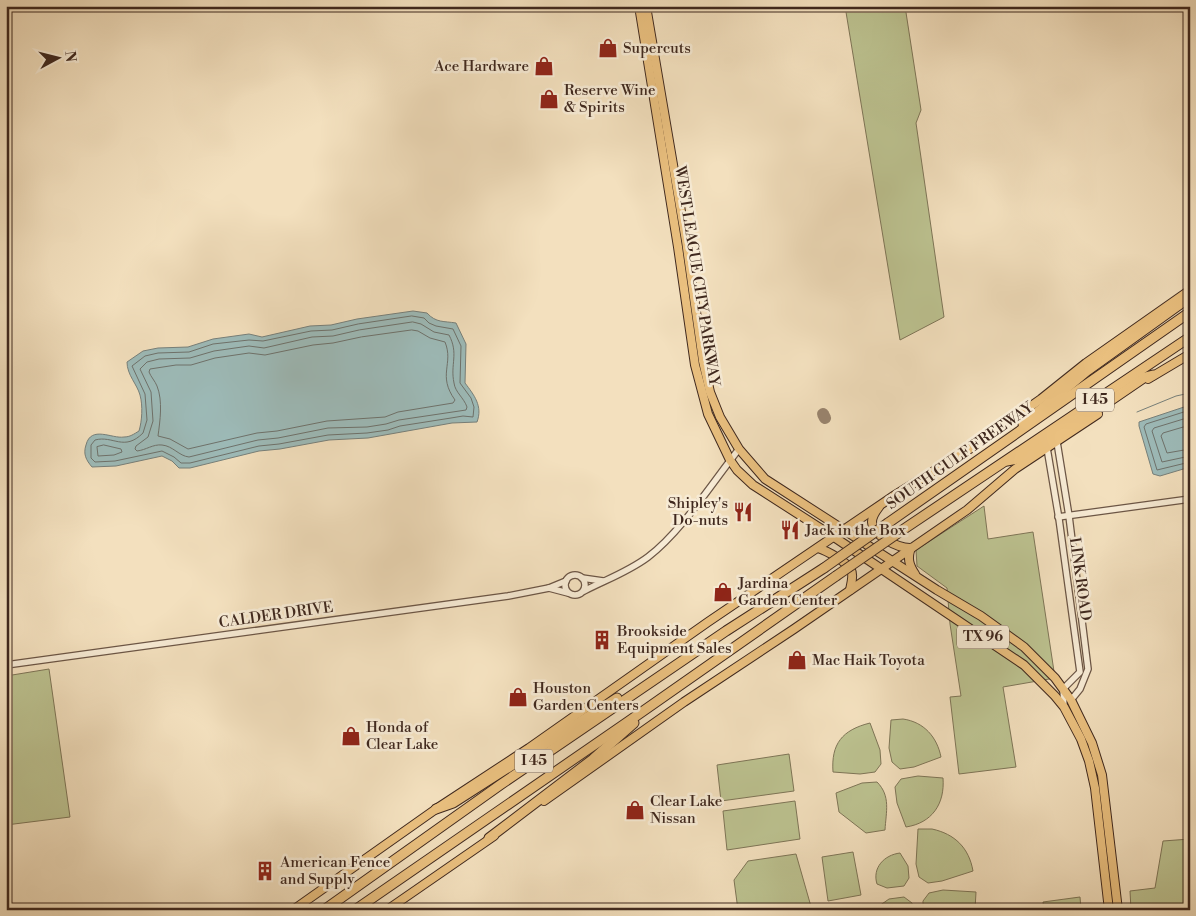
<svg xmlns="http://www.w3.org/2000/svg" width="1196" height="916" font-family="'Libre Bodoni',serif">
<rect width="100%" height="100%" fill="#f3e0be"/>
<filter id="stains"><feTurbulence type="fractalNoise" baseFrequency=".004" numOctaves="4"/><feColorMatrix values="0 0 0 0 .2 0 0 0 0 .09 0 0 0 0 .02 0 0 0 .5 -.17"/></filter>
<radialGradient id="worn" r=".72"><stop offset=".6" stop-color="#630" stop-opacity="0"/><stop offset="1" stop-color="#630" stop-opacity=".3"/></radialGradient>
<g fill="#bcc290" stroke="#7e7557">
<polygon points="845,6 905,6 921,110 916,123 944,317 900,340"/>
<polygon points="984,506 988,539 1033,532 1055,678 1003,687 1016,767 959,774 950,697 961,696 950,624 947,588 917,566 916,550"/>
<polygon points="49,669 70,817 6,825 6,676"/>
<path d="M903 719C924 722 937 737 941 757L914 767 900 769 892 762 889 748 891 720Z"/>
<path d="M870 723 880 750 881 764 875 772 860 774 833 772C831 744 842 730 870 723Z"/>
<polygon points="789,754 794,791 721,801 717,765"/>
<path d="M918 776 943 778C945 804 932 823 906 827L897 803 895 787 901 779Z"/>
<path d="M877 782C891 796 886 812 885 830L866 833 839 812 836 793 862 783Z"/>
<polygon points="795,801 800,839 727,850 723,811"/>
<path d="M932 829C955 834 969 848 973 871L942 881 928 883 919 877 916 864 918 829Z"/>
<polygon points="1190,839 1190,910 1131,910 1130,891 1155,888 1163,841"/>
<polygon points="853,852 861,895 828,901 822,857"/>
<path d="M900 853 908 866 909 878 904 886 887 888 877 884C872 868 884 855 900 853Z"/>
<polygon points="796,854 812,910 738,910 734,880 748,861"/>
<polygon points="943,890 976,892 975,910 923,910 923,901 929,893"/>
<polygon points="904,897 912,903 913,910 879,910 879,906 889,899"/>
<polygon points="1080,897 1081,910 1044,910 1043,902"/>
</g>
<g fill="#9dbbb9" stroke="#77807b">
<path d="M413 311 427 313C436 323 444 321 456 323L466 344 465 383C474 395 483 406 477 422L452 423 368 438 329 440 280 449 259 451 190 468H179L172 461 162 456 116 466 92 467C86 460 83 454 86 445 91 425 112 439 124 437 130 437 134 434 139 431 142 421 143 406 140 395 137 384 127 375 127 362L143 351 158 348 188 347 213 339 249 334 262 337 310 326 331 325 357 319Z"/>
<polygon points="1190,405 1190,467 1160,476 1153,474 1139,426 1139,422"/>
</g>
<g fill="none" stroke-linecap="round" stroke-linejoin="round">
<g stroke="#6e726c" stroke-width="1">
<path d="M412 316 424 318 429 323 436 326 453 329 461 346 460 383 471 398 474 407 473 417 463 416 451 418 400 426 388 430 367 433 328 435 279 444 259 446 190 463H181L174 457 162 451 115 461 95 462 91 458V445L95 440C113 435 124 452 143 433L147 420 145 394 132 366 145 356 158 353 189 352 213 344 249 340 263 341 311 331 332 330 358 324Z"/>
<path d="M413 322 421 324 434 332 449 335C459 354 450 364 454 383 455 392 464 398 467 407L466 410 399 420 386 424 367 427 328 428 278 438 258 440 189 457C179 456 173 446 162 445 153 444 146 450 137 451L135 449 136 446 148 437 153 421 151 392 140 369 147 362 159 359 190 358 214 351 249 346 264 348 312 337 333 336 359 330Z"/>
<path d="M412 330 418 331 430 338 445 342C454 364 437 375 455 400L453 403 398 412 385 417 327 421 277 431 257 433 188 449 170 439 158 436C160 421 163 401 157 386 155 381 151 377 149 372L150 369 176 365H191L215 358 249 353 265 355 313 345 333 343 361 337Z"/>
<polyline points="1190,410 1146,424 1144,427 1157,470 1190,462"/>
<polyline points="1190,417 1154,428 1152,431 1162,462 1190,456"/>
<polyline points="1190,425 1163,433 1161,436 1167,453 1190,449"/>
<polygon points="104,445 121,449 122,452 114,455 98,456 97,447"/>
</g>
<polyline stroke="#77807b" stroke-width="1" points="1137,412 1176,396 1190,393"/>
<polyline stroke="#99846e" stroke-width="12" points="823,414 825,418"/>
<defs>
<g id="minor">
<polyline points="1057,442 1069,516 1088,669 1080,689 1071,700"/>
<polyline points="1047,448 1059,519 1080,672 1063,689 1064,707"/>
<polyline points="1058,517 1190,499"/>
<circle cx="575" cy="585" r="10"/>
<polyline points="582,578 603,581"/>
<polyline points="549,588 568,593"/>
<path d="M584 591C605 580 628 572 648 557 682 531 712 483 739 449"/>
<polyline points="6,665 508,596 549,588 566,581"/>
</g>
<g id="major">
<polyline points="639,6 678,247 695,365 708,414 730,460 737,470 753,485 834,537 1024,665 1055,696 1064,707 1081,739 1089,761 1095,788 1109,910"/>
<polyline points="646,6 686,241 703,361 710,392 720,417 739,449 765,479 937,590 981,616 1024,647 1055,678 1071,700 1092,743 1102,775 1118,910"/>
<polyline points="1148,379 1190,354"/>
<path d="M879 507C876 511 872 516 872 522 873 536 898 548 910 548"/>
<path d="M818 548C827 551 846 561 851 570 854 575 851 585 850 590"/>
<path d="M911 548C907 558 909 565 915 574"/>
<polyline points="544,801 684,702 794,629 967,510 1015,469 1098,414"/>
<polyline points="293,910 436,809 529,748 708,622 895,495 976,445 1041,399 1086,363 1190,290"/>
<polyline points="387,910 494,836"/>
</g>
<g id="highway">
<polyline points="1023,424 1087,371 1190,297"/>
<polyline points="1007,461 1018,459 1104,405 1145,377 1153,375"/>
<polyline points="888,523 1190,312"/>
<polyline points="901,531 1190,337"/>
<polyline points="436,809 453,803 617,698"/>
<polyline points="489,838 593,759 634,723"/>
<polyline points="324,910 500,785 726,631 824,568"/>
<polyline points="355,910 629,721 836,576"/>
</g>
</defs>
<use href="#minor" stroke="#6c5646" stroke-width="8"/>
<use href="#major" stroke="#3f281e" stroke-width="10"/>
<use href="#highway" stroke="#3f281e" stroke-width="11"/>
<use href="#minor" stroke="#f7ebd5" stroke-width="5.5"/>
<use href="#major" stroke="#eac07f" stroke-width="8"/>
<use href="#highway" stroke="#eac07f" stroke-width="9"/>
<defs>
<g id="highway-bridge">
<polyline points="824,568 888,523"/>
<polyline points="836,576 901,531"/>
</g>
</defs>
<use href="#highway-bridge" stroke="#3f281e" stroke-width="11" stroke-linecap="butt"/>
<use href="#highway-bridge" stroke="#eac07f" stroke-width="9"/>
</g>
<defs>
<symbol id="shop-bare" viewBox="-9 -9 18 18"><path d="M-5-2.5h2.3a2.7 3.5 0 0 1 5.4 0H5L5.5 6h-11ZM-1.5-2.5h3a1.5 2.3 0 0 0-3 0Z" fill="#8f2418" stroke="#f7ebd5" stroke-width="2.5" paint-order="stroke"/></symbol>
<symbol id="restaurant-bare" viewBox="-9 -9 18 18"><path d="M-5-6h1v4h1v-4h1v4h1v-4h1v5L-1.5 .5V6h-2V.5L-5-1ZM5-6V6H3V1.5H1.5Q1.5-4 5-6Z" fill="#8f2418" stroke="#f7ebd5" stroke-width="2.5" paint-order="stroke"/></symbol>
<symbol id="building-bare" viewBox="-9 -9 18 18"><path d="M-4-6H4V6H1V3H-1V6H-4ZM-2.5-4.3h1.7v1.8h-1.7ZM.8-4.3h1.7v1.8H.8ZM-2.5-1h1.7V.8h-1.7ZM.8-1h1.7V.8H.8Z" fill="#8f2418" stroke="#f7ebd5" stroke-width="2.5" paint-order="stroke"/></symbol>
</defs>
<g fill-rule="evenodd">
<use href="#shop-bare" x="594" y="34" width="28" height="28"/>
<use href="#shop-bare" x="530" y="52" width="28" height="28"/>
<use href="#shop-bare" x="535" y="85" width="28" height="28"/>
<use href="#restaurant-bare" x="729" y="498" width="28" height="28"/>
<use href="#restaurant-bare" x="776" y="516" width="28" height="28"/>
<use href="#shop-bare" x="709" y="578" width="28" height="28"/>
<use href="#building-bare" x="588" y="626" width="28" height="28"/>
<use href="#shop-bare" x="783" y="646" width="28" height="28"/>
<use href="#shop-bare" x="504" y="683" width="28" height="28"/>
<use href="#shop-bare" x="337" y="722" width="28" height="28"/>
<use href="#shop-bare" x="621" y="796" width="28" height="28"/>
<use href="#building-bare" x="251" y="857" width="28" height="28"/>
</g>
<g text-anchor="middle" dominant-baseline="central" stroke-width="5" stroke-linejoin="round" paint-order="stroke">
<g fill="#f7ebd5" stroke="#766255" stroke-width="1">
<rect x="1076" y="388.5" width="38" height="23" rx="4"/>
<rect x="957" y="625.5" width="52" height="23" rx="4"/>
<rect x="515" y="749.5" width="38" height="23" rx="4"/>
</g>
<g font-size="14" font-weight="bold" fill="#3f281e">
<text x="1095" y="400">I 45</text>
<text x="983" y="637">TX 96</text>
<text x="534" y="761">I 45</text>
</g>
<g font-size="15" fill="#3f281e" stroke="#f7ebd5" text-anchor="start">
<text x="623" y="48">Supercuts</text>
<text x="529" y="66" text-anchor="end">Ace Hardware</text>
<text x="564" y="90">Reserve Wine<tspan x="564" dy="17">&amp; Spirits</tspan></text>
<text x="728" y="503" text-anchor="end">Shipley's<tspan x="728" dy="17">Do-nuts</tspan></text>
<text x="805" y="530">Jack in the Box</text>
<text x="738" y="583">Jardina<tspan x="738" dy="17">Garden Center</tspan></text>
<text x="617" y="631">Brookside<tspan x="617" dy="17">Equipment Sales</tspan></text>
<text x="812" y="660">Mac Haik Toyota</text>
<text x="533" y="688">Houston<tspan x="533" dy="17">Garden Centers</tspan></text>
<text x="366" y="727">Honda of<tspan x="366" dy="17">Clear Lake</tspan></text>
<text x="650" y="801">Clear Lake<tspan x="650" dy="17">Nissan</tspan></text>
<text x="280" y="862">American Fence<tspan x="280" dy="17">and Supply</tspan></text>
</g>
<g font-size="15" fill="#3f281e" stroke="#f7ebd5">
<text transform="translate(697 276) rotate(81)">WEST LEAGUE CITY PARKWAY</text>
<text transform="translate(960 456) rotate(-35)">SOUTH GULF FREEWAY</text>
<text transform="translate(1080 579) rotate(82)">LINK ROAD</text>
<text transform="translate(276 615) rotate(-8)">CALDER DRIVE</text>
</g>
</g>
<rect width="1196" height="916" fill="none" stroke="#f3e0be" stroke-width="25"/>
<rect x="8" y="8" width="1181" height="901" fill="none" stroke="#3f281e" stroke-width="2.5"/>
<rect x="12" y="12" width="1171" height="891" fill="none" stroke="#3f281e"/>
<g transform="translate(58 58) rotate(83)" stroke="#f7ebd5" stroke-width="4" paint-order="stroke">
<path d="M0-4L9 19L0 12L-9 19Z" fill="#3f281e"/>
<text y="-8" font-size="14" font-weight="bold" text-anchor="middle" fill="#3f281e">N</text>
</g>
<rect width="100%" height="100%" filter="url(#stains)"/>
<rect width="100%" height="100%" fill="url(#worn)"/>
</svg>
